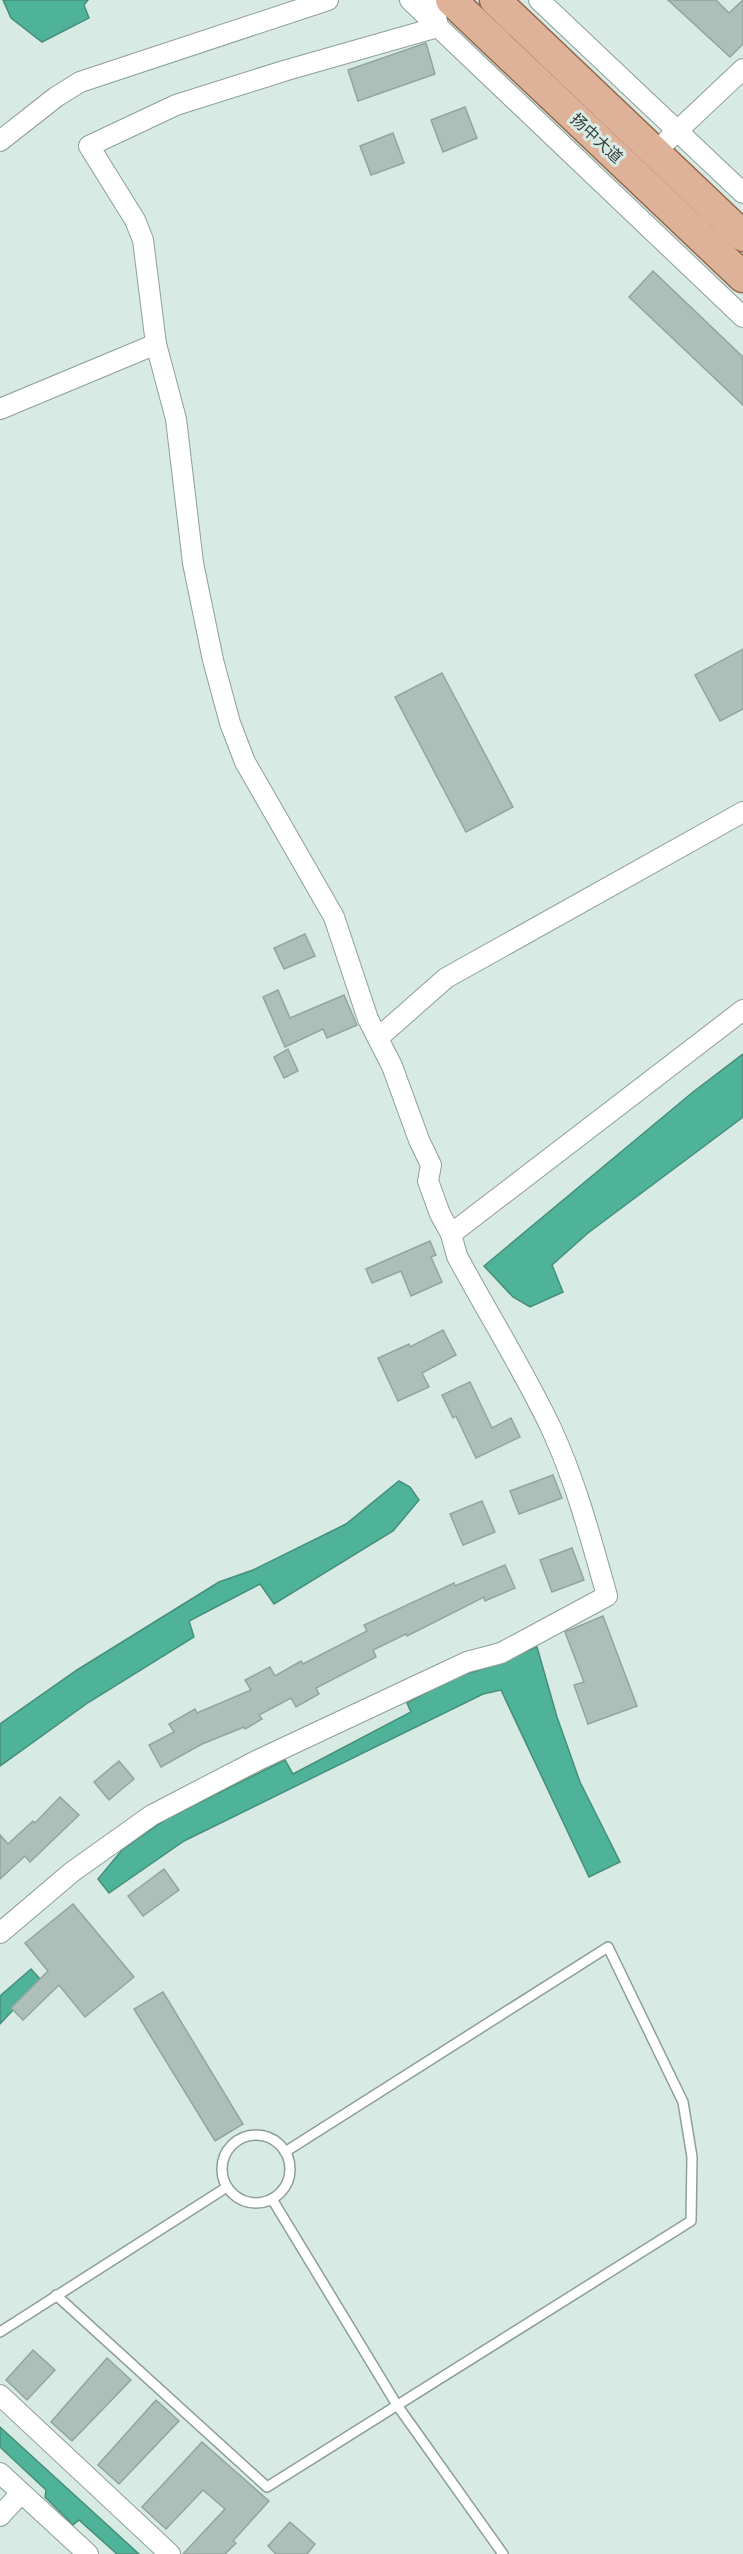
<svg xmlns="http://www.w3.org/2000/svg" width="743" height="2554" font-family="'PT Sans','Noto Sans SC',sans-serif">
<rect width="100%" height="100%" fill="#d7eae3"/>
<g fill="#4eb398" stroke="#468f7c" stroke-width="1.5">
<polygon points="3,0 88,0 84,5 89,18 42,42 11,18"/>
<polygon points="743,1054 743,1117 588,1233 552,1265 563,1292 530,1307 513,1297 484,1266 693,1092"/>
<polygon points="399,1481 410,1487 419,1500 393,1531 274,1604 260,1584 189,1621 194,1637 89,1702 0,1766 0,1724 77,1670 219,1582 253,1570 346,1524"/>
<polygon points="537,1647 557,1717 580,1782 620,1862 589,1877 501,1690 483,1694 184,1841 109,1893 98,1879 122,1850 166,1819 285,1760 293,1774 411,1712 407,1703 451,1679 488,1667"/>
<polygon points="31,1969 41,1980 0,2024 0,1996"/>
<polygon points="0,2427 139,2554 117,2554 79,2520 73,2525 45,2497 46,2490 0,2447"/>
</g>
<g fill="#adbfb9" stroke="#93a59f" stroke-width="1.5">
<polygon points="668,0 716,0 729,13 743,0 743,44 730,57"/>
<polygon points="426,43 435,74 358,101 348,70"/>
<polygon points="465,107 477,138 443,152 431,120"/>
<polygon points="393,133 404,163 371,175 360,146"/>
<polygon points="653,271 743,357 743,405 629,297"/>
<polygon points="743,649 743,709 720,721 695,675"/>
<polygon points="442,673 513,807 466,832 395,697"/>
<polygon points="305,934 315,956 284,969 274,948"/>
<polygon points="278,990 290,1018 344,995 357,1025 327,1038 323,1029 285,1047 263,997"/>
<polygon points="288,1049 298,1071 284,1078 274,1057"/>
<polygon points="430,1241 436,1255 431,1257 442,1282 411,1296 401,1271 372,1283 366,1269"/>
<polygon points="443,1330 456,1355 422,1373 429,1387 398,1401 378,1358 409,1344 410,1347"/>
<polygon points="470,1382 492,1428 511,1418 520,1437 476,1458 456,1416 453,1418 442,1395"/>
<polygon points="553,1475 562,1498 519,1514 510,1491"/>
<polygon points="482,1501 495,1532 463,1545 450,1514"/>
<polygon points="572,1548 584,1580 552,1592 540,1560"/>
<polygon points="505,1565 515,1588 485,1601 484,1597 407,1636 406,1634 373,1650 376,1657 316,1688 319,1694 296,1707 291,1698 259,1715 262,1719 245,1729 244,1727 202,1744 161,1767 149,1745 174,1732 169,1724 195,1709 197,1713 251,1690 245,1680 270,1667 275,1676 301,1661 303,1664 367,1631 364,1625 454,1583 455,1586"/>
<polygon points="603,1616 637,1706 588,1724 574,1685 584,1682 565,1632"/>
<polygon points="119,1761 134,1779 109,1800 94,1782"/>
<polygon points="60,1797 79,1815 30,1862 25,1856 0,1879 0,1835 8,1844 33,1821 35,1823"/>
<polygon points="164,1869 179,1890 143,1916 128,1896"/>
<polygon points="73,1904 134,1977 85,2017 59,1985 23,2020 11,2008 48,1971 25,1943"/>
<polygon points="163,1992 243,2124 215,2141 134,2009"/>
<polygon points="33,2350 55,2370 27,2400 6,2380"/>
<polygon points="107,2358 131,2380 72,2441 51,2422"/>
<polygon points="156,2400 179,2421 119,2484 98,2465"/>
<polygon points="202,2442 269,2501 233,2541 236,2543 225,2554 183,2554 225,2509 203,2490 166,2529 142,2507"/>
<polygon points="290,2522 315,2544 307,2554 276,2554 268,2546"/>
</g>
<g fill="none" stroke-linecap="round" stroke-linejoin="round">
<defs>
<g id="lane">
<circle cx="256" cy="2169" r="34"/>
<polyline points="272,2199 397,2405 503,2554"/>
<polyline points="56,2295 267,2487 691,2221 692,2157 683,2102 608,1947 285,2152"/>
<polyline points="0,2332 227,2187"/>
</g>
<g id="street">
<polyline points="410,0 743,317"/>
<polyline points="539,0 743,193"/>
<polyline points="0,141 56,97 80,82 328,0"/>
<polyline points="655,152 743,69"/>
<polyline points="156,344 176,419 193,563 213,660 230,723 245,762 334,917 368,1019 392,1066 419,1140 431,1165 428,1181 440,1214 451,1234"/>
<polyline points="0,409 156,344 143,240 135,220 89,146 176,105 287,70 438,27 433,0"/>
<polyline points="378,1038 446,978 743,812"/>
<path d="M0 1933 72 1872 152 1815 256 1761 467 1662 501 1653 607 1596C591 1539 576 1482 551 1428 523 1369 488 1314 457 1256L451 1234 743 1010"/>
<polyline points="0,2395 170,2554"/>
<polyline points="0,2473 88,2554"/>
<polyline points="0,2516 21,2493"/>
</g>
<g id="primary">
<polyline points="451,0 743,277"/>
<polyline points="495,0 743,236"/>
</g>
</defs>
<use href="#lane" stroke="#8d9f98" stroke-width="12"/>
<use href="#street" stroke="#8d9f98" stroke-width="22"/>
<use href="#primary" stroke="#94674b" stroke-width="33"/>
<use href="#lane" stroke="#fff" stroke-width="9"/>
<use href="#street" stroke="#fff" stroke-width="20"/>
<use href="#primary" stroke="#deb299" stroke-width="30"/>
</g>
<g text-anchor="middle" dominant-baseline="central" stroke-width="6" stroke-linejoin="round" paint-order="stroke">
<g font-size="16" fill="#343c39" stroke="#d7eae3">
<text transform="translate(597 138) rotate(43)">扬中大道</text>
</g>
</g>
</svg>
